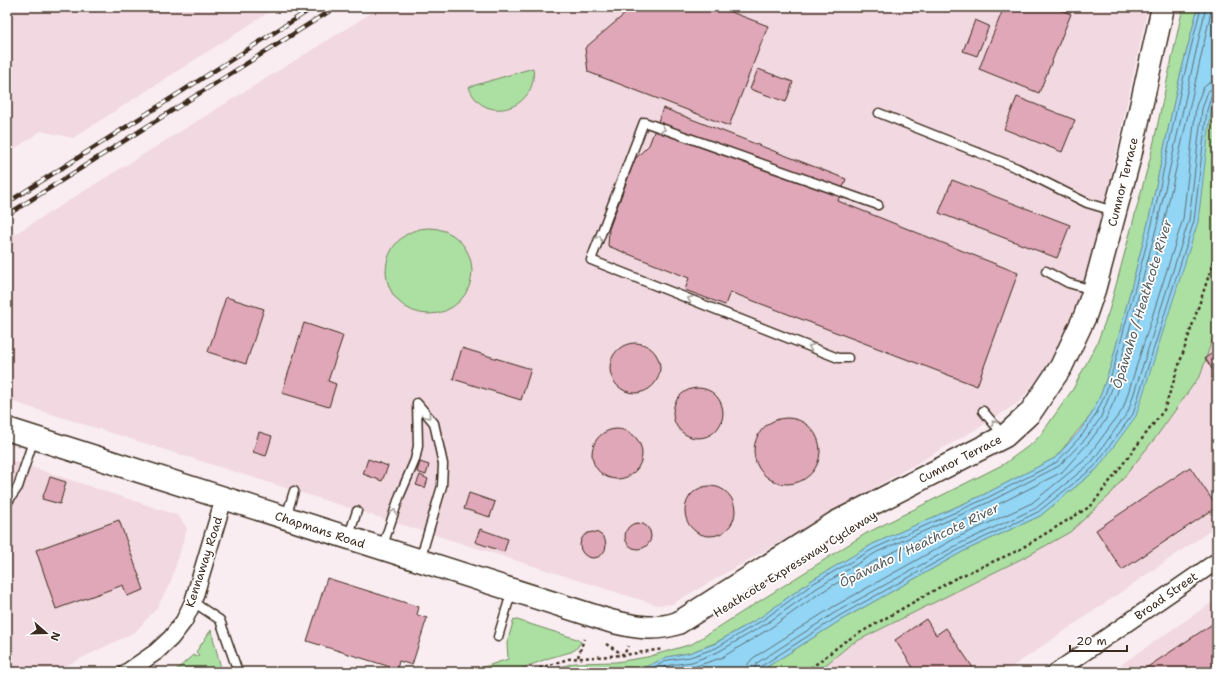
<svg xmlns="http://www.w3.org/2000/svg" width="1224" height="679" font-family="'Shantell Sans',sans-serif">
<rect width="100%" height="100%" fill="#f9edf1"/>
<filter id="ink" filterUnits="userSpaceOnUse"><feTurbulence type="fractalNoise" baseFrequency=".025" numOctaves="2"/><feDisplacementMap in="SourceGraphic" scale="8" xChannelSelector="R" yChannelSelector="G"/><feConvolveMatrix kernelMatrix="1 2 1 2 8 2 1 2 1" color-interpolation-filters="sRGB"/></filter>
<g filter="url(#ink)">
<g fill="#f2d8e0">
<polygon points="7,7 277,7 73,138 41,131 7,154"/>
<polygon points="381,7 1148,7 1091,267 1069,331 1041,375 1018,403 980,427 672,604 657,605 7,400 7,239"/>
<polygon points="1217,324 1217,526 1005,672 817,672 851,644 1029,555 1070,532 1109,496 1156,437 1201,374"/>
<polygon points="7,459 177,515 181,519 187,529 171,581 157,608 135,632 53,672 7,672"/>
<polygon points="1217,599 1217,672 1110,672"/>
</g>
<g fill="#abe0a2" stroke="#738560">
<polygon points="1183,7 1198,7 1177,88 1148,223 1112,362 1101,394 1091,415 1055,458 983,495 873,544 812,580 761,617 715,643 689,653 667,657 635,672 543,672 574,663 616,662 647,657 692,644 865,534 1004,464 1034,442 1042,433 1073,389 1097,343 1109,311 1151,155"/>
<path d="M533 68C539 110 482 126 469 87Z"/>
<polygon points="1217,90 1217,324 1201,374 1156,437 1109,496 1070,532 1029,555 851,644 817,672 759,672 841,620 964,551 1040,516 1097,469"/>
<circle cx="429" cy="271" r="43"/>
<polygon points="514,619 577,639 581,642 576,649 571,652 549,658 513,672 469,672 508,659 507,643"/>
<polygon points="211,630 222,672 174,672 193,655 196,657 199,655 196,652"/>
</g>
<polygon fill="#92d5f4" stroke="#6f919e" points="1198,7 1217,7 1217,90 1211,111 1198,222 1136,416 1097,469 1040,516 964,551 841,620 759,672 635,672 667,657 689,653 714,644 761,617 812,580 873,544 983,495 1055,458 1079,432 1091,415 1101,394 1112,362 1148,223 1177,88"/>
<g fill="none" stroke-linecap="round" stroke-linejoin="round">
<g stroke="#5e6e74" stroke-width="1">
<polyline points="644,672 668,660 690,657 716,648 763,620 814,583 875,548 985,499 1057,462 1082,435 1095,416 1105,395 1115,363 1152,224 1181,88 1201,7"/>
<polyline points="655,672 670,665 692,662 718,652 766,624 817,588 877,552 987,503 1059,466 1086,438 1100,419 1109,397 1120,365 1157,225 1206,7"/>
<polyline points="670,672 693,667 721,658 769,629 820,593 880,558 989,509 1062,472 1090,441 1105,421 1115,399 1126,367 1163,227 1212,7"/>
<polyline points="747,672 748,664 753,658 833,607 956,538 1032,503 1086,459 1123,409 1183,219 1196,106 1203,88 1209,83 1217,81"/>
<polyline points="753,672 757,663 836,612 959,544 1036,508 1091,463 1128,412 1189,220 1202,109 1208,91 1217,87"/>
<polyline points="758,672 760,667 839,616 962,548 1038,512 1094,467 1133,414 1194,221 1207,110 1212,94 1217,92"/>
</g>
</g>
<g fill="#e0a7b9" stroke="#3b2a1e">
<polygon points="633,7 718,7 768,26 729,126 588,72 585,48"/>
<polygon points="1004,7 1053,7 1071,14 1039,93 979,69"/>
<polygon points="975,20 989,26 977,56 963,51"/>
<polygon points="758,69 793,82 786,102 750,89"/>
<polygon points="1017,97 1075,120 1062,152 1004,129"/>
<polygon points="663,108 846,179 838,201 1018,273 977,386 730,292 725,305 685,290 689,278 608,246 609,229 635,159 649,145"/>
<polygon points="952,180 1070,225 1057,258 939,213"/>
<polygon points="226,297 264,309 246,364 208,352"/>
<polygon points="304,323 343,336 328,381 336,384 329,407 282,393"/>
<circle cx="635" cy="368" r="25"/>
<polygon points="462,348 531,369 521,400 453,379"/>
<polygon points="1217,350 1217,377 1205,358"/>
<circle cx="698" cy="413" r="25"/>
<circle cx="787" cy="451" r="33"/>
<circle cx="617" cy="454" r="25"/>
<polygon points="259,432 272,436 266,456 253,452"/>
<polygon points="368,459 388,466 382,481 363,474"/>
<polygon points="420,462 429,465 426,475 417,472"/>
<polygon points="1190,467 1217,507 1122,570 1096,530"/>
<polygon points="420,475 428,479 425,488 416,485"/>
<polygon points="50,477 66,482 60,504 42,499"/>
<circle cx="710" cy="511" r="25"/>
<polygon points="469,493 495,502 490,517 464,509"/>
<polygon points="119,520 144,590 127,596 123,585 56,609 36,550"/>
<circle cx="638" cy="536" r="13"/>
<polygon points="480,529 508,539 504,552 475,542"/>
<circle cx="593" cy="545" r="13"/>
<polygon points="327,578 419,607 417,615 427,618 412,665 399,661 397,669 307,641"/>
<polygon points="926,619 936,635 946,628 976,672 916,672 895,640"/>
<polygon points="1217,621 1217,672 1140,672"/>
</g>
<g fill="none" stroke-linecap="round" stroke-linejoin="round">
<defs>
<g id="lane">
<polyline points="879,113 1017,168 1087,203 1114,211"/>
<polyline points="1046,271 1068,283 1093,290"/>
<polyline points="848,358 838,358 591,260 644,122 878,205"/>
<polyline points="983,411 1004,436"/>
<polyline points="7,503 18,487 34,438"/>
<polyline points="286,517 294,491"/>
<polyline points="348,538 357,511"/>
<polyline points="382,548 400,495 415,460 418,446 417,403 434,423 443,464 442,486 420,560"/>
<polyline points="193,602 220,620 238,672"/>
<polyline points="498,637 512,590"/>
</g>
<g id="street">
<polyline points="127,672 156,652 171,638 184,621 193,602 224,498"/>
<polyline points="1056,672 1217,561"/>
</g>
<path id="secondary" d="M7 429 610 621C634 627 655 631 678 623L835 523 1005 436 1030 413 1061 367 1085 316 1094 290 1130 156 1163 7"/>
</defs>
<use href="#lane" stroke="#3b2a1e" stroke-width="11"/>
<use href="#street" stroke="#3b2a1e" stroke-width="19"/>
<use href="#secondary" stroke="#3b2a1e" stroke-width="25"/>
<g stroke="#3b2a1e" stroke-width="2.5" stroke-dasharray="3 3" stroke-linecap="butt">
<polyline points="606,644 624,655 628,646"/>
<polyline points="578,657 584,639"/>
<polyline points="528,672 568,659 624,655 663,649"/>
<polyline points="806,672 844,642 954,579 1017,551 1091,506 1164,410 1217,251"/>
</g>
<use href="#lane" stroke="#fff" stroke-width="8"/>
<use href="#street" stroke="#fff" stroke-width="16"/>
<use href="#secondary" stroke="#fff" stroke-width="22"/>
<defs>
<g id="rail">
<polyline points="7,203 314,7"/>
<polyline points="7,215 336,7"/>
</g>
</defs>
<use href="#rail" stroke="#3b2a1e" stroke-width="4.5"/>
<use href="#rail" stroke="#fff" stroke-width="3" stroke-dasharray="9" stroke-linecap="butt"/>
</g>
<defs><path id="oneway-chevron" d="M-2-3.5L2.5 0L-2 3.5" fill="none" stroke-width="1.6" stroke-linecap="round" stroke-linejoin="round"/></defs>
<g stroke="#a79f9a">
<use href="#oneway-chevron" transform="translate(663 129) rotate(19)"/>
<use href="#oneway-chevron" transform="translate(599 238) rotate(-69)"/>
<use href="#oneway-chevron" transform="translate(690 299) rotate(-158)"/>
<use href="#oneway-chevron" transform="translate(811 347) rotate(-158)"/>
<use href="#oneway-chevron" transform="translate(428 416) rotate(50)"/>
<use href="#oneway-chevron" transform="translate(994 423) rotate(-130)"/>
<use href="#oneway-chevron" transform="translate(394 512) rotate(-71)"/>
</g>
</g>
<g text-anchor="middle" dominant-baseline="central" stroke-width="3.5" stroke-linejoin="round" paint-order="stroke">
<g font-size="12" fill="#3b2a1e" stroke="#fff">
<text transform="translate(1123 182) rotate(-76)">Cumnor Terrace</text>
<text transform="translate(960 459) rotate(-27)">Cumnor Terrace</text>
<text transform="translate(320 530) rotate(18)">Chapmans Road</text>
<text transform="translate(204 562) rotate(-72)">Kennaway Road</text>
<text transform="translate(795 564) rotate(-32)">Heathcote Expressway Cycleway</text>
<text transform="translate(1166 596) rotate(-35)">Broad Street</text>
</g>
<g font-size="13" font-style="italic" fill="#555d5e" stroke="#fff">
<text transform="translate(1142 304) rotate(-73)">Ōpāwaho / Heathcote River</text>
<text transform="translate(919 545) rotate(-26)">Ōpāwaho / Heathcote River</text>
</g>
</g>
<rect width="1224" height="679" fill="none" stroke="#fff" stroke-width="24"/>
<rect x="12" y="12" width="1200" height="655" fill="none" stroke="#3b2a1e" stroke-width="1.5" filter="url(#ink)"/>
<g transform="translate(46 633) rotate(110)" stroke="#ffffff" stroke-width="3" paint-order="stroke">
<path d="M0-3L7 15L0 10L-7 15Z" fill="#3b2a1e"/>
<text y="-6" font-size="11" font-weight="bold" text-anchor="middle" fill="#3b2a1e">N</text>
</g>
<path d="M1070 645v6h57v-6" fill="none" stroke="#3b2a1e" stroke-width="2"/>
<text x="1076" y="645" font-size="12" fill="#3b2a1e" stroke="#ffffff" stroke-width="3" paint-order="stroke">20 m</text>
</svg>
